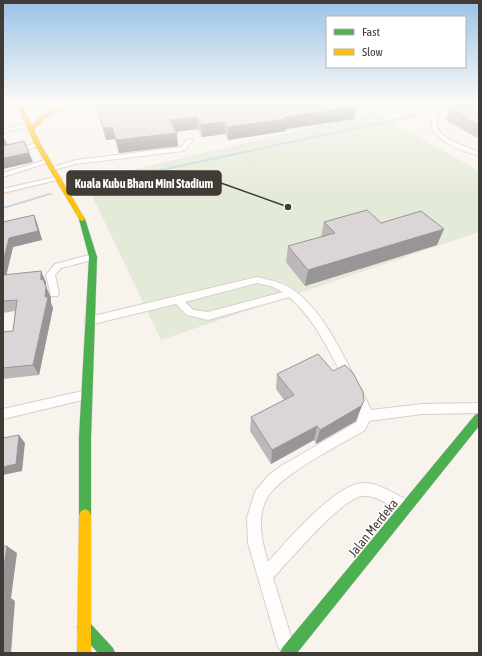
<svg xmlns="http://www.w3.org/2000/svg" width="482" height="656" font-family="'Asap Condensed',sans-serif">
<rect width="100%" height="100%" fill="#f9f3ed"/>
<polygon fill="#e4ead8" points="375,112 479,171 479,232 161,340 85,181"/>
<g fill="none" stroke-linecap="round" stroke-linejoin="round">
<g fill="#c2d6e3" fill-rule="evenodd">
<polygon points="476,102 479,102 445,110 444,109"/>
<polygon points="422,113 423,113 423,115 95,185 93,184 95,183"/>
<polygon points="50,193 53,194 3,209 3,207"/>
</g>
<defs>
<g id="lane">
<path d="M408 102C419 101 432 107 438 117 438 121 436 126 438 129 443 140 468 147 479 152V156C463 151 439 143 431 127 436 107 420 110 408 102Z"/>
<polygon points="28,123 30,124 30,126 3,133 3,129"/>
<polygon points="188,139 193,140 185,150 183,151 76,164 53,170 50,168 76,160 181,147"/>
<polygon points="38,143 41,145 40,146 3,155 3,151"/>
<polygon points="48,159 50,160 50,162 3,177 3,173"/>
<polygon points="59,176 62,178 61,179 3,193 3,189"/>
<polygon points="93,254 97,257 96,259 61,268 55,275 59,294 57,296 51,296 46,275 55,264"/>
<path d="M257 277C269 280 281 282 292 289 321 308 339 348 355 378L353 381 349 383 345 381C329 351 315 319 289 297L208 320 187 315 176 304 89 325 86 324 84 321 86 318 89 317ZM257 283 271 286 283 292 208 312 193 310 185 302Z"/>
<path d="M357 387 361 389 371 410 422 404 479 403V413L422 414 369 421 365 430C340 445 281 474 267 498 256 518 262 542 268 562 286 542 337 482 364 483 379 483 395 494 409 501L411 506 409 511 404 513C391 508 377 494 362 496 342 498 288 562 273 578L293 643 291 649 285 651 279 649 277 643 248 543 247 518 254 495 256 490 269 475 281 466 357 422 359 409 351 392 353 389Z"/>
<polygon points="87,390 91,392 93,395 91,398 3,419 3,409"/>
</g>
<g id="fast">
<polygon points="82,217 85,219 97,257 91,438 91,515 89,519 85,521 81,519 79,515 79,438 89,257 79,219"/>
<polygon points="479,413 479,426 297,653 280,653 282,648 475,415"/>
<polygon points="84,620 89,622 113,648 115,653 98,653 79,632 77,627 79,622"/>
</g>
<g id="slow">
<polygon points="16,102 20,102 32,126 41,116 72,102 77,102 45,118 34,130 41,145 85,219 84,220 82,221 79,219 35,145 29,132 27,131 28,130"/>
<polygon points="85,509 89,511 91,515 91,653 77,653 79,515 81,511"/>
</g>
</defs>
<use href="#lane" stroke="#d6d0cb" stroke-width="2"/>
<use href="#fast" stroke="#d6d0cb" stroke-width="1"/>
<use href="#slow" stroke="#d6d0cb" stroke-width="1"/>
<use href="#lane" fill="#fefdfc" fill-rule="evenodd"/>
<use href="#fast" fill="#4caf50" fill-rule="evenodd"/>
<use href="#slow" fill="#ffc107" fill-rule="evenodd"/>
</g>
<g fill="#bcb7b9">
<polygon points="96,102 357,107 354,119 286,129 286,131 228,140 225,134 202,137 198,129 176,132 178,146 119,153 115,139 106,140"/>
<polygon points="479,106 479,139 446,120 450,109"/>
<polygon points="34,215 37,223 42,240 13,247 6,275 46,282 46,285 51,298 51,303 53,308 39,375 3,379 3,332 13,331 15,311 3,313 3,222"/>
<polygon points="324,222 381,223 437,245 305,286 286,262 288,246 321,237"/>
<polygon points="277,374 358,416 356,421 316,444 314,440 271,464 250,431 251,417 284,400 276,389"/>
</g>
<g fill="#999596">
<polygon points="357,107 354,119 286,129 286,131 228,140 228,127 285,117"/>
<polygon points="197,117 198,129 172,132 170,120"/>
<polygon points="224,122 225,134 202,137 201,125"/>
<polygon points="112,127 115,139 106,140 103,128"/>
<polygon points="177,133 178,146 119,153 116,140"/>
<polygon points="3,139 5,139 9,148 3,150"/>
<polygon points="29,153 33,162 3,169 3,158"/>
<polygon points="34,215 37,223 42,240 13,247 5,281 3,278 3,262 9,238"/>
<polygon points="444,229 437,245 305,286 308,270"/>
<polygon points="41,271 46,282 46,291 41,280"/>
<polygon points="46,287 51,298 51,303 53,308 39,375 33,365"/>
<polygon points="364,401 356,421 316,444 320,430"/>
<polygon points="317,426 314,440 271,464 272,450"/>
<polygon points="19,435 25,443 22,471 3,475 3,467"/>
<polygon points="7,546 17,553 11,598 15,601 11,653 3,653 3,572"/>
</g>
<g fill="#dbd5d7" stroke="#999596">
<polygon points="96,102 350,102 357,107 285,117 286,119 228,127 224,122 201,125 197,117 170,120 177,133 116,140 112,127 103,128"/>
<polygon points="476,104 479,106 479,126 450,109"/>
<polygon points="24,141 29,153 3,158 3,146"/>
<polygon points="367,210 381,223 421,211 444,229 308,270 288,246 335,233 324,222"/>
<polygon points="34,215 38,231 9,238 3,262 3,222"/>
<polygon points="41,271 41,280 43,279 46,287 45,297 48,297 33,365 3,368 3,332 13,331 17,300 3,301 3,275"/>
<polygon points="318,354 333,371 345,365 353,373 363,392 364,401 361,406 320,430 317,426 272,450 251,417 294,395 277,374"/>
<polygon points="19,435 16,464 3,467 3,438"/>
<polygon points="3,546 7,546 3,572"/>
<polygon points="3,595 5,595 3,613"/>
</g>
<linearGradient id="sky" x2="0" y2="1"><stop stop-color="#99c2e6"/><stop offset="0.53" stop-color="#fcfaf7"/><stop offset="1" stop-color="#fcfaf7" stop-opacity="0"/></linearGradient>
<rect width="482" height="194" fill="url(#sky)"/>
<g text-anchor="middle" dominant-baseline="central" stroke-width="3" stroke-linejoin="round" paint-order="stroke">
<g font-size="13" fill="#413b36" stroke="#fff">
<text transform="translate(373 528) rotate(-51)">Jalan Merdeka</text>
</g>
</g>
<path fill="none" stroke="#413b36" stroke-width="1.5" d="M288 207L221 183"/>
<circle fill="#413b36" stroke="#fff" stroke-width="1.5" cx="288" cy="207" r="4"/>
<rect fill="#413b36" stroke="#413b36" stroke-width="1.5" x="67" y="171" width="154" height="24" rx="4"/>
<g font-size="12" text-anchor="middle" font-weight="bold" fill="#fff">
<text x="144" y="188">Kuala Kubu Bharu Mini Stadium</text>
</g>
<rect width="482" height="656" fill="none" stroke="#413b36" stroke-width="8"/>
<rect x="326" y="16" width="140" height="52" fill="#ffffff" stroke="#b3b1af"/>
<rect x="334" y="29" width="20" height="6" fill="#4caf50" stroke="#b3b1af"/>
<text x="362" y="36" font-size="12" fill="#413b36">Fast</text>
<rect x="334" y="49" width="20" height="6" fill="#ffc107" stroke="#b3b1af"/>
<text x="362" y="56" font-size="12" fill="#413b36">Slow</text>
</svg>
